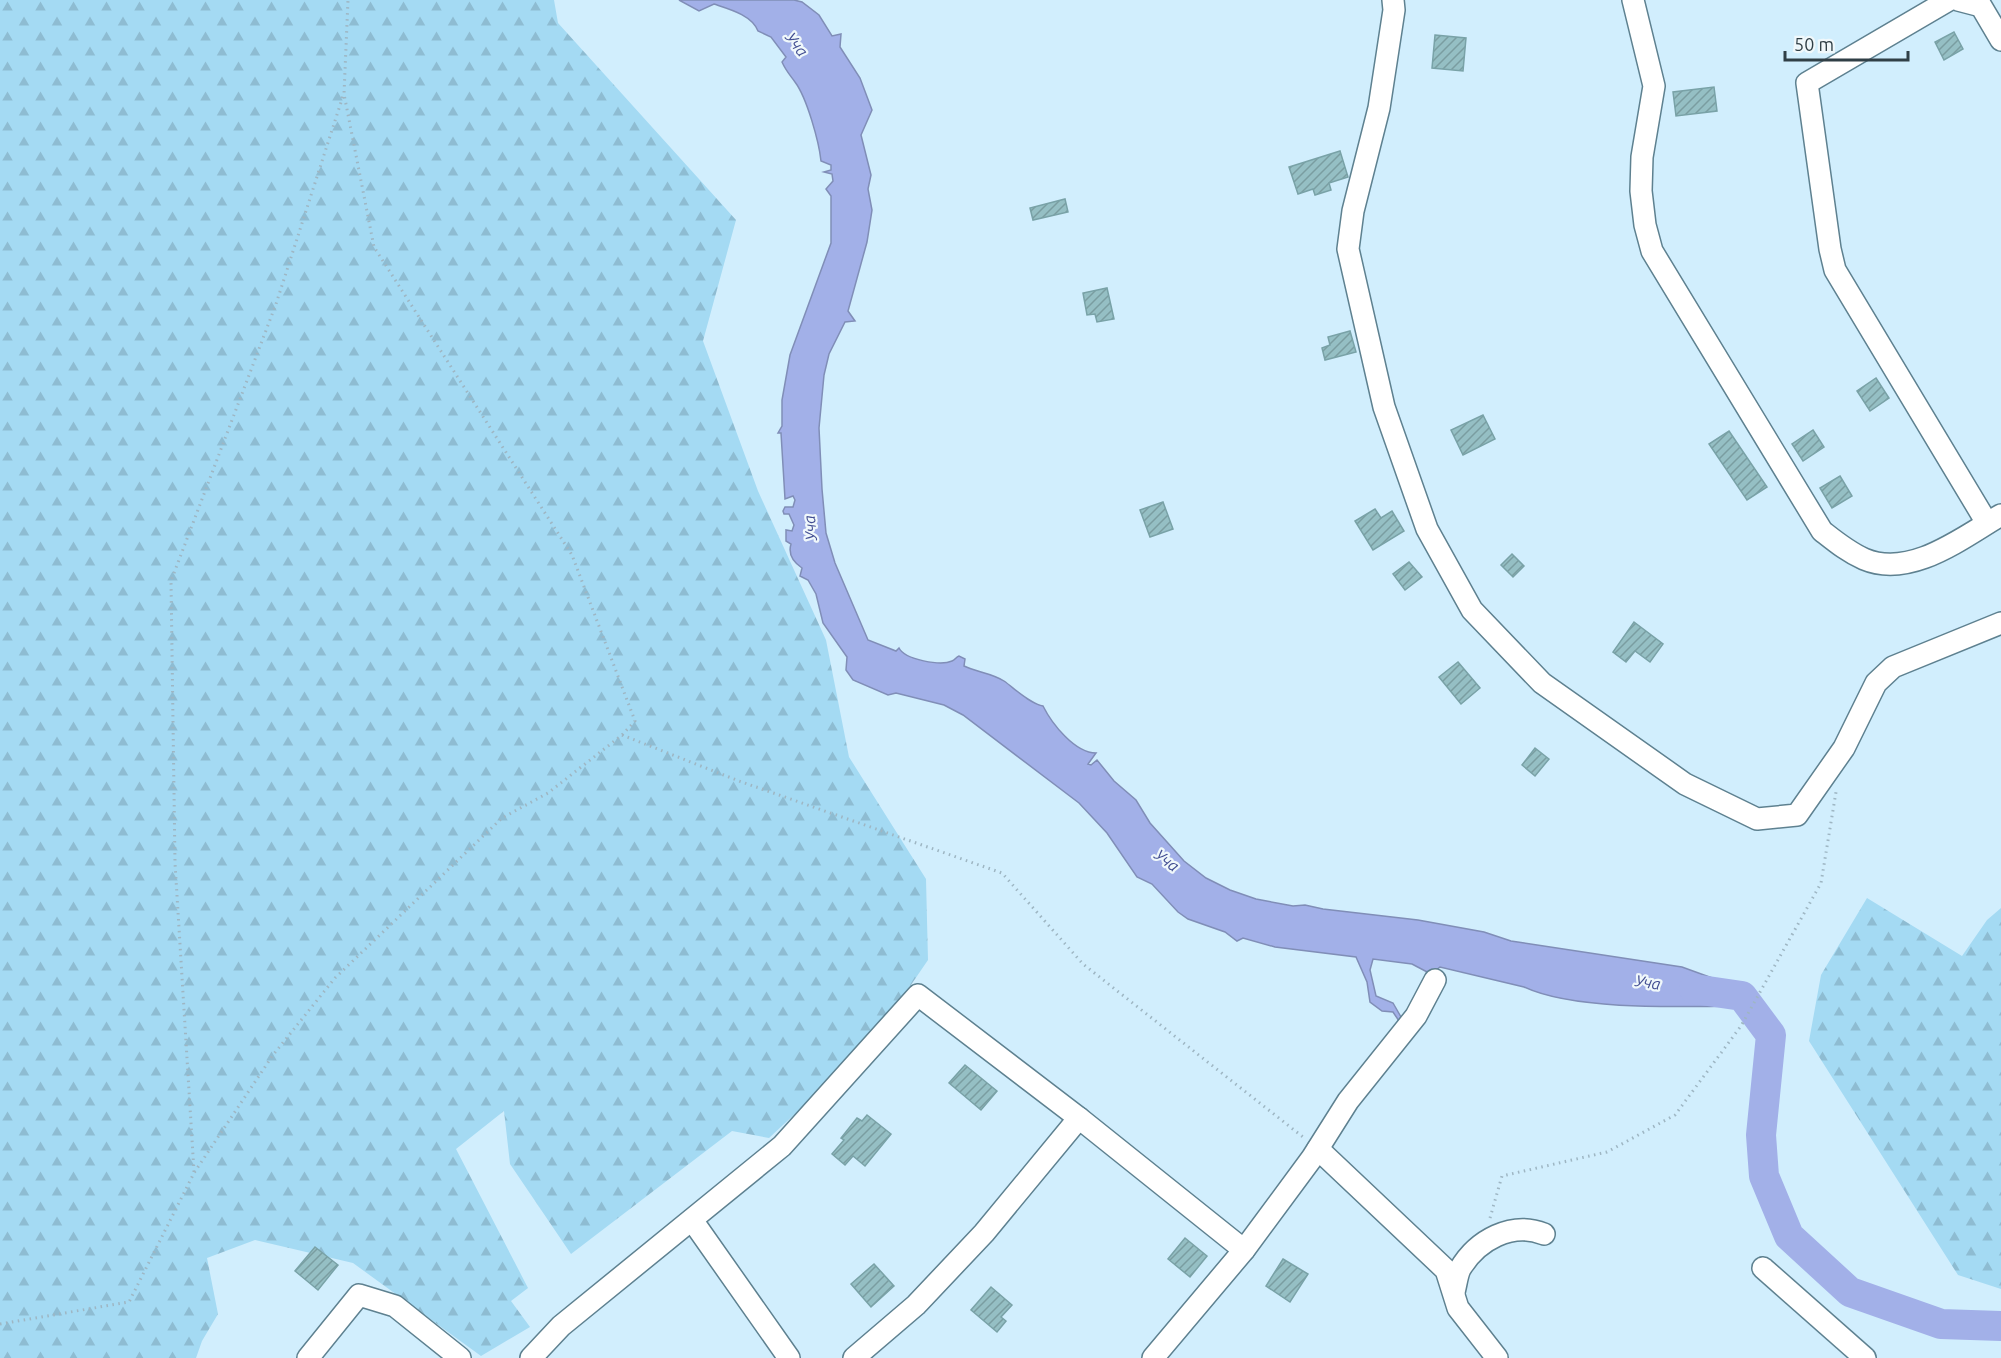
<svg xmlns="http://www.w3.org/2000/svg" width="2001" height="1358" font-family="Ubuntu,sans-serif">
<defs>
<pattern id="forest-firs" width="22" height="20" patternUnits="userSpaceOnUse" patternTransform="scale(1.5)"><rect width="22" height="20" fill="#a4daf3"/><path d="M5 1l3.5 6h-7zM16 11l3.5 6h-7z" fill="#8ebcd2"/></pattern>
<pattern id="building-hatch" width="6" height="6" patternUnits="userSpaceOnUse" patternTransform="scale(1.5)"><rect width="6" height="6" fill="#95bfc4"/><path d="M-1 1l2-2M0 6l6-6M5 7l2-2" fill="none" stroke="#7a9da1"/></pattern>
</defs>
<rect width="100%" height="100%" fill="#d1eefd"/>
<g fill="url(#forest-firs)">
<polygon points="0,0 554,0 558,23 736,220 703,341 758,491 826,640 849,757 926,879 928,960 872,1042 769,1138 732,1131 571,1254 510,1164 504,1111 456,1149 528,1288 511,1301 530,1327 481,1356 353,1263 255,1240 207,1258 218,1314 202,1341 196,1358 0,1358"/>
<polygon points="1867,898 1962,956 1987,920 2001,908 2001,1289 1958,1275 1809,1041 1821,975"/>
</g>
<path fill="#a2b0e8" stroke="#808eb7" stroke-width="1.5" d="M679 0H794L802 2 819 15 832 36 841 34 840 47 860 78 872 110 861 135 871 175 868 189 872 210 867 242 848 311 855 321 845 322 829 354 824 375 819 428 822 489 826 533 835 563 868 640 896 651 899 648C905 660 941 666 952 661 955 660 956 657 959 656L965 659 964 666C976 672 992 673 1004 681 1014 688 1029 703 1043 706 1052 724 1075 753 1096 753L1088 764 1091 765 1097 760 1114 781 1136 800 1150 823 1184 861 1206 878 1230 890 1256 899 1293 906 1305 905 1323 909 1418 920 1484 932 1511 941 1682 967 1737 987 1729 1006C1674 1007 1573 1010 1524 987L1440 967 1431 974 1412 964 1373 959 1370 970 1376 996 1393 1003 1401 1017 1399 1021 1393 1012 1382 1011 1370 1002 1367 982 1356 957 1275 947 1243 938 1237 941 1225 932 1188 919 1178 912 1152 884 1137 877 1107 833 1079 803 963 715 944 705 896 693 888 695 853 680 846 670 847 657 823 623 816 594 808 580 800 576 802 568C793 562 788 554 791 544L786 541V530L792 531 794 525 789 514H784L783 511 785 507H793L795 500 793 496 785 499 781 433H778L782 426V400L790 355 831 243V196L826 189 833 181 832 174 824 172 831 170V165L821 161C819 142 807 98 795 82 790 75 786 71 782 62L786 57 771 37 758 31C752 15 729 9 714 4L699 11Z"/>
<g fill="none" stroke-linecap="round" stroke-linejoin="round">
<polyline stroke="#a2b0e8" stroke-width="30" points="1694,989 1742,996 1771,1035 1761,1135 1764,1176 1789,1236 1850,1292 1941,1324 2001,1326"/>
</g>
<g fill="url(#building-hatch)" stroke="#79a2a7" stroke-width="1.5">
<polygon points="1954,32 1963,49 1944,60 1935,42"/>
<polygon points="1435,35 1466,38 1463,71 1432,68"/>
<polygon points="1714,87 1717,111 1676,116 1673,92"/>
<polygon points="1340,151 1348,177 1329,183 1331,190 1315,195 1313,189 1298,194 1289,167"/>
<polygon points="1065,199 1068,212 1033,220 1030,208"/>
<polygon points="1107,288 1114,319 1097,322 1095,314 1087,315 1083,293"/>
<polygon points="1350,331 1356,352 1325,360 1322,348 1330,345 1328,337"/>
<polygon points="1876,378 1889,398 1870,411 1857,391"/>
<polygon points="1483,415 1495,439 1463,455 1451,430"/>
<polygon points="1813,430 1824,447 1803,461 1792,444"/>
<polygon points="1729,431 1767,487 1747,500 1709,444"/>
<polygon points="1840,476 1852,496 1832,508 1820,488"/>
<polygon points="1163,502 1173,529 1150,537 1140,510"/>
<polygon points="1375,509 1381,518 1392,511 1404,531 1373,550 1355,521"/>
<polygon points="1512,554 1524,566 1513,577 1501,565"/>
<polygon points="1409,562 1422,577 1405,590 1393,574"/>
<polygon points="1634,622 1663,644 1650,662 1635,651 1626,662 1613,652"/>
<polygon points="1458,662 1480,688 1461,704 1439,677"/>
<polygon points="1535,748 1549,759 1535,776 1522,765"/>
<polygon points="965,1065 997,1091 981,1110 949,1083"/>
<polygon points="867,1115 891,1134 865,1166 853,1156 845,1165 832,1154 844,1140 841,1138 857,1118 862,1121"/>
<polygon points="1185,1238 1207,1256 1190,1277 1168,1259"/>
<polygon points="315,1247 338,1265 318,1290 295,1271"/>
<polygon points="1283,1259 1308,1274 1290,1302 1266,1286"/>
<polygon points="874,1264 894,1286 871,1307 851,1284"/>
<polygon points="991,1287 1012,1305 1001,1317 1006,1321 997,1332 971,1310"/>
</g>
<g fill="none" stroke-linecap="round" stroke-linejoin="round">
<defs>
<g id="minor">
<polyline points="1393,0 1394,10 1379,108 1353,211 1348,249 1384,407 1427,529 1472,610 1542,683 1685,784 1757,819 1797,815 1844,748 1876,683 1893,667 2001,623"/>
<path d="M1633 0 1654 86 1642 157 1641 191 1645 225 1652 251 1822 531C1836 542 1848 552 1864 559 1911 579 1963 537 2001 515"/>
<polyline points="1949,0 1807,83 1830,249 1835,270 1987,523"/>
<polyline points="1958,0 1981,6 2001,40"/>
<polyline points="1318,1149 1446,1270 1458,1308 1497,1358"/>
<polyline points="692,1220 789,1358"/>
<polyline points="1763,1268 1865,1358"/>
<path d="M1454 1292C1456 1285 1457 1275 1460 1269 1477 1240 1512 1221 1544 1234"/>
<polyline points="308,1358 359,1295 395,1306 460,1358"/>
<polyline points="531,1358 561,1326 782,1146 918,995 1079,1118 1244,1250"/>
<polyline points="854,1358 916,1305 984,1233 1079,1118"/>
<polyline points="1153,1358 1244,1250 1312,1158 1348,1101 1416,1016 1435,980"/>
</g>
</defs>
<use href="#minor" stroke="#5e8190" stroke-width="24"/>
<g stroke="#9eb6c3" stroke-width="3" stroke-dasharray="1.5 4.5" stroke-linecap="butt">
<polyline points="622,735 739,781 1002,873 1083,964 1303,1137"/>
<polyline points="194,1172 175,863 171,581 276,304 343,96"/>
<polyline points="1490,1218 1502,1176 1607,1152 1675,1115 1741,1026 1821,883 1836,792"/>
<polyline points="0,1324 129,1302 194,1173 273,1055 335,978 502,818 548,793 622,735 635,721 572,555 374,247 344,94 348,0"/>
</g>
<use href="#minor" stroke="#fff" stroke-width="21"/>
</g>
<g text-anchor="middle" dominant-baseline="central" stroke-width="4.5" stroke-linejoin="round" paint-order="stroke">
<g font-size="16" font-style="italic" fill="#424e92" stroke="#f0f8fb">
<text transform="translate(797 44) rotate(52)">Уча</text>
<text transform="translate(810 528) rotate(-95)">Уча</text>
<text transform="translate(1167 860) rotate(37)">Уча</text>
<text transform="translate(1648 982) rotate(9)">Уча</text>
</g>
</g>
<path d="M1785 51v9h123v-9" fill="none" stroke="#303f46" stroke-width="3"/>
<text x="1794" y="51" font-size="18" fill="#303f46" stroke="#f0f8fb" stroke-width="4.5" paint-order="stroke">50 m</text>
</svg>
